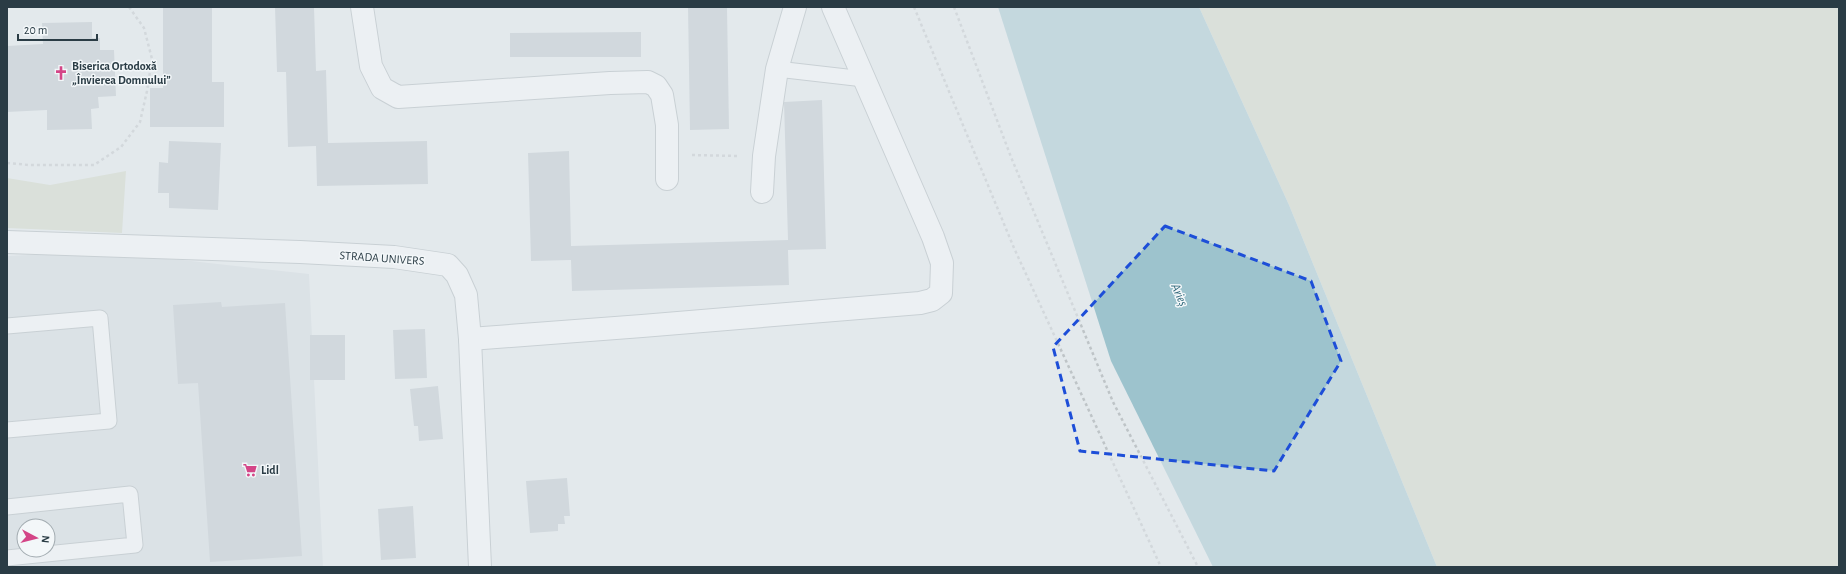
<svg xmlns="http://www.w3.org/2000/svg" width="1846" height="574" font-family="'Alegreya Sans',sans-serif">
<rect width="100%" height="100%" fill="#e3e9ec"/>
<path fill="#d1d9de" fill-rule="evenodd" d="M71 253 182 260 309 274 323 567H7V256ZM24 526H48V550H24Z"/>
<g fill="#ced6c4">
<polygon points="1199,7 1839,7 1839,567 1437,567 1289,205"/>
<polygon points="126,171 122,233 7,228 7,178 50,185"/>
</g>
<polygon fill="#9dc3cd" points="998,7 1199,7 1289,205 1437,567 1213,567 1111,361"/>
<g fill="#bac4ca">
<polygon points="163,7 212,7 212,82 224,82 224,127 150,127 150,88 163,88"/>
<polygon points="275,7 314,7 316,71 326,70 328,143 427,141 428,184 317,186 316,146 288,147 286,72 277,72"/>
<polygon points="688,7 727,7 729,129 690,130"/>
<polygon points="92,22 92,38 100,38 100,50 114,50 116,96 98,97 99,108 91,109 92,129 47,130 47,110 7,112 7,46 43,44 42,23"/>
<polygon points="641,32 641,57 510,57 510,33"/>
<polygon points="822,100 826,249 788,250 789,285 572,291 571,260 531,261 528,153 569,151 571,246 788,240 784,102"/>
<polygon points="169,141 221,143 218,210 169,208 169,193 158,193 159,162 168,163"/>
<polygon points="221,302 222,307 285,303 302,556 210,562 198,383 178,384 173,305"/>
<polygon points="425,329 427,378 395,379 393,330"/>
<rect x="310" y="335" width="35" height="45"/>
<polygon points="438,386 443,439 419,441 418,426 414,426 410,389"/>
<polygon points="567,478 570,516 564,516 565,524 558,524 558,531 530,533 526,481"/>
<polygon points="413,506 416,558 381,560 378,509"/>
</g>
<g fill="none" stroke-linecap="round" stroke-linejoin="round">
<defs>
<g id="service">
<polyline points="777,69 864,79"/>
<polyline points="7,326 100,318 109,421 7,430"/>
<polyline points="7,507 130,494 135,545 7,558"/>
</g>
<g id="minor">
<polyline points="362,7 371,66 382,88 398,97 610,83 648,82 656,86 662,95 667,125 667,179"/>
<polyline points="762,192 764,156 777,69 795,7"/>
<polyline points="7,242 300,252 394,257 448,265 457,275 466,295 470,339 480,567"/>
<polyline points="470,339 642,326 920,303 932,300 941,293 942,263 933,237 833,7"/>
</g>
</defs>
<use href="#service" stroke="#a8b2b7" stroke-width="17"/>
<use href="#minor" stroke="#a8b2b7" stroke-width="24"/>
<g stroke="#bec4c7" stroke-width="2.5" stroke-dasharray="3 3" stroke-linecap="butt">
<polyline points="914,7 1014,248 1161,567"/>
<polyline points="954,7 1011,157 1113,402 1198,567"/>
<polyline points="692,155 739,156"/>
<polyline points="7,163 29,165 94,165 121,147 140,122 147,91 152,59 144,28 129,7"/>
</g>
<use href="#service" stroke="#f7f9fa" stroke-width="15"/>
<use href="#minor" stroke="#f7f9fa" stroke-width="22"/>
</g>
<path d="M0 0H1846V574H0ZM1165 226 1311 281 1341 361 1274 471 1080 451 1053 347Z" fill="#e3e9ec" fill-opacity=".55" fill-rule="evenodd"/>
<path fill="none" stroke="#1d4ed8" stroke-width="3" stroke-dasharray="8 5" stroke-linejoin="round" d="M1165 226 1311 281 1341 361 1274 471 1080 451 1053 347Z"/>
<defs>
<symbol id="church-bare" viewBox="-9 -9 18 18"><path d="M-1.2-6h2.4v3.5h3.3v2.4h-3.3V6h-2.4V-.1h-3.3v-2.4h3.3Z" fill="#d44587" stroke="#f3f7f9" stroke-width="2.5" paint-order="stroke"/></symbol>
<symbol id="supermarket-bare" viewBox="-9 -9 18 18"><path d="M-6-5.5h2.5l.6 2H6L4.5 2H-2.5L-4.4-4H-6ZM-1.5 3.2a1.3 1.3 0 1 0 .1 0ZM3 3.2a1.3 1.3 0 1 0 .1 0Z" fill="#d44587" stroke="#f3f7f9" stroke-width="2.5" paint-order="stroke"/></symbol>
</defs>
<g fill-rule="evenodd">
<use href="#church-bare" x="51" y="63" width="20" height="20"/>
<use href="#supermarket-bare" x="240" y="460" width="20" height="20"/>
</g>
<g text-anchor="middle" dominant-baseline="central" stroke-width="3" stroke-linejoin="round" paint-order="stroke">
<g font-size="12" font-weight="bold" fill="#2a3c45" stroke="#f3f7f9" text-anchor="start">
<text x="72" y="66">Biserica Ortodoxă<tspan x="72" dy="14">„Învierea Domnului”</tspan></text>
<text x="261" y="470">Lidl</text>
</g>
<g font-size="12" fill="#2a3c45" stroke="#f3f7f9">
<text transform="translate(382 258) rotate(4)">STRADA UNIVERS</text>
</g>
<g font-size="13" font-style="italic" fill="#32697b" stroke="#f3f7f9">
<text transform="translate(1179 295) rotate(66)">Arieș</text>
</g>
</g>
<rect width="1846" height="574" fill="none" stroke="#2a3c45" stroke-width="16"/>
<g transform="translate(36 538) rotate(97)"><circle r="19" fill="#f3f7f9" stroke="#a3acb1"/>
<path d="M0-3L7 15L0 10L-7 15Z" fill="#d44587"/>
<text y="-6" font-size="11" font-weight="bold" text-anchor="middle" fill="#2a3c45">N</text>
</g>
<path d="M18 34v6h79v-6" fill="none" stroke="#2a3c45" stroke-width="2"/>
<text x="24" y="34" font-size="12" fill="#2a3c45" stroke="#f3f7f9" stroke-width="3" paint-order="stroke">20 m</text>
</svg>
